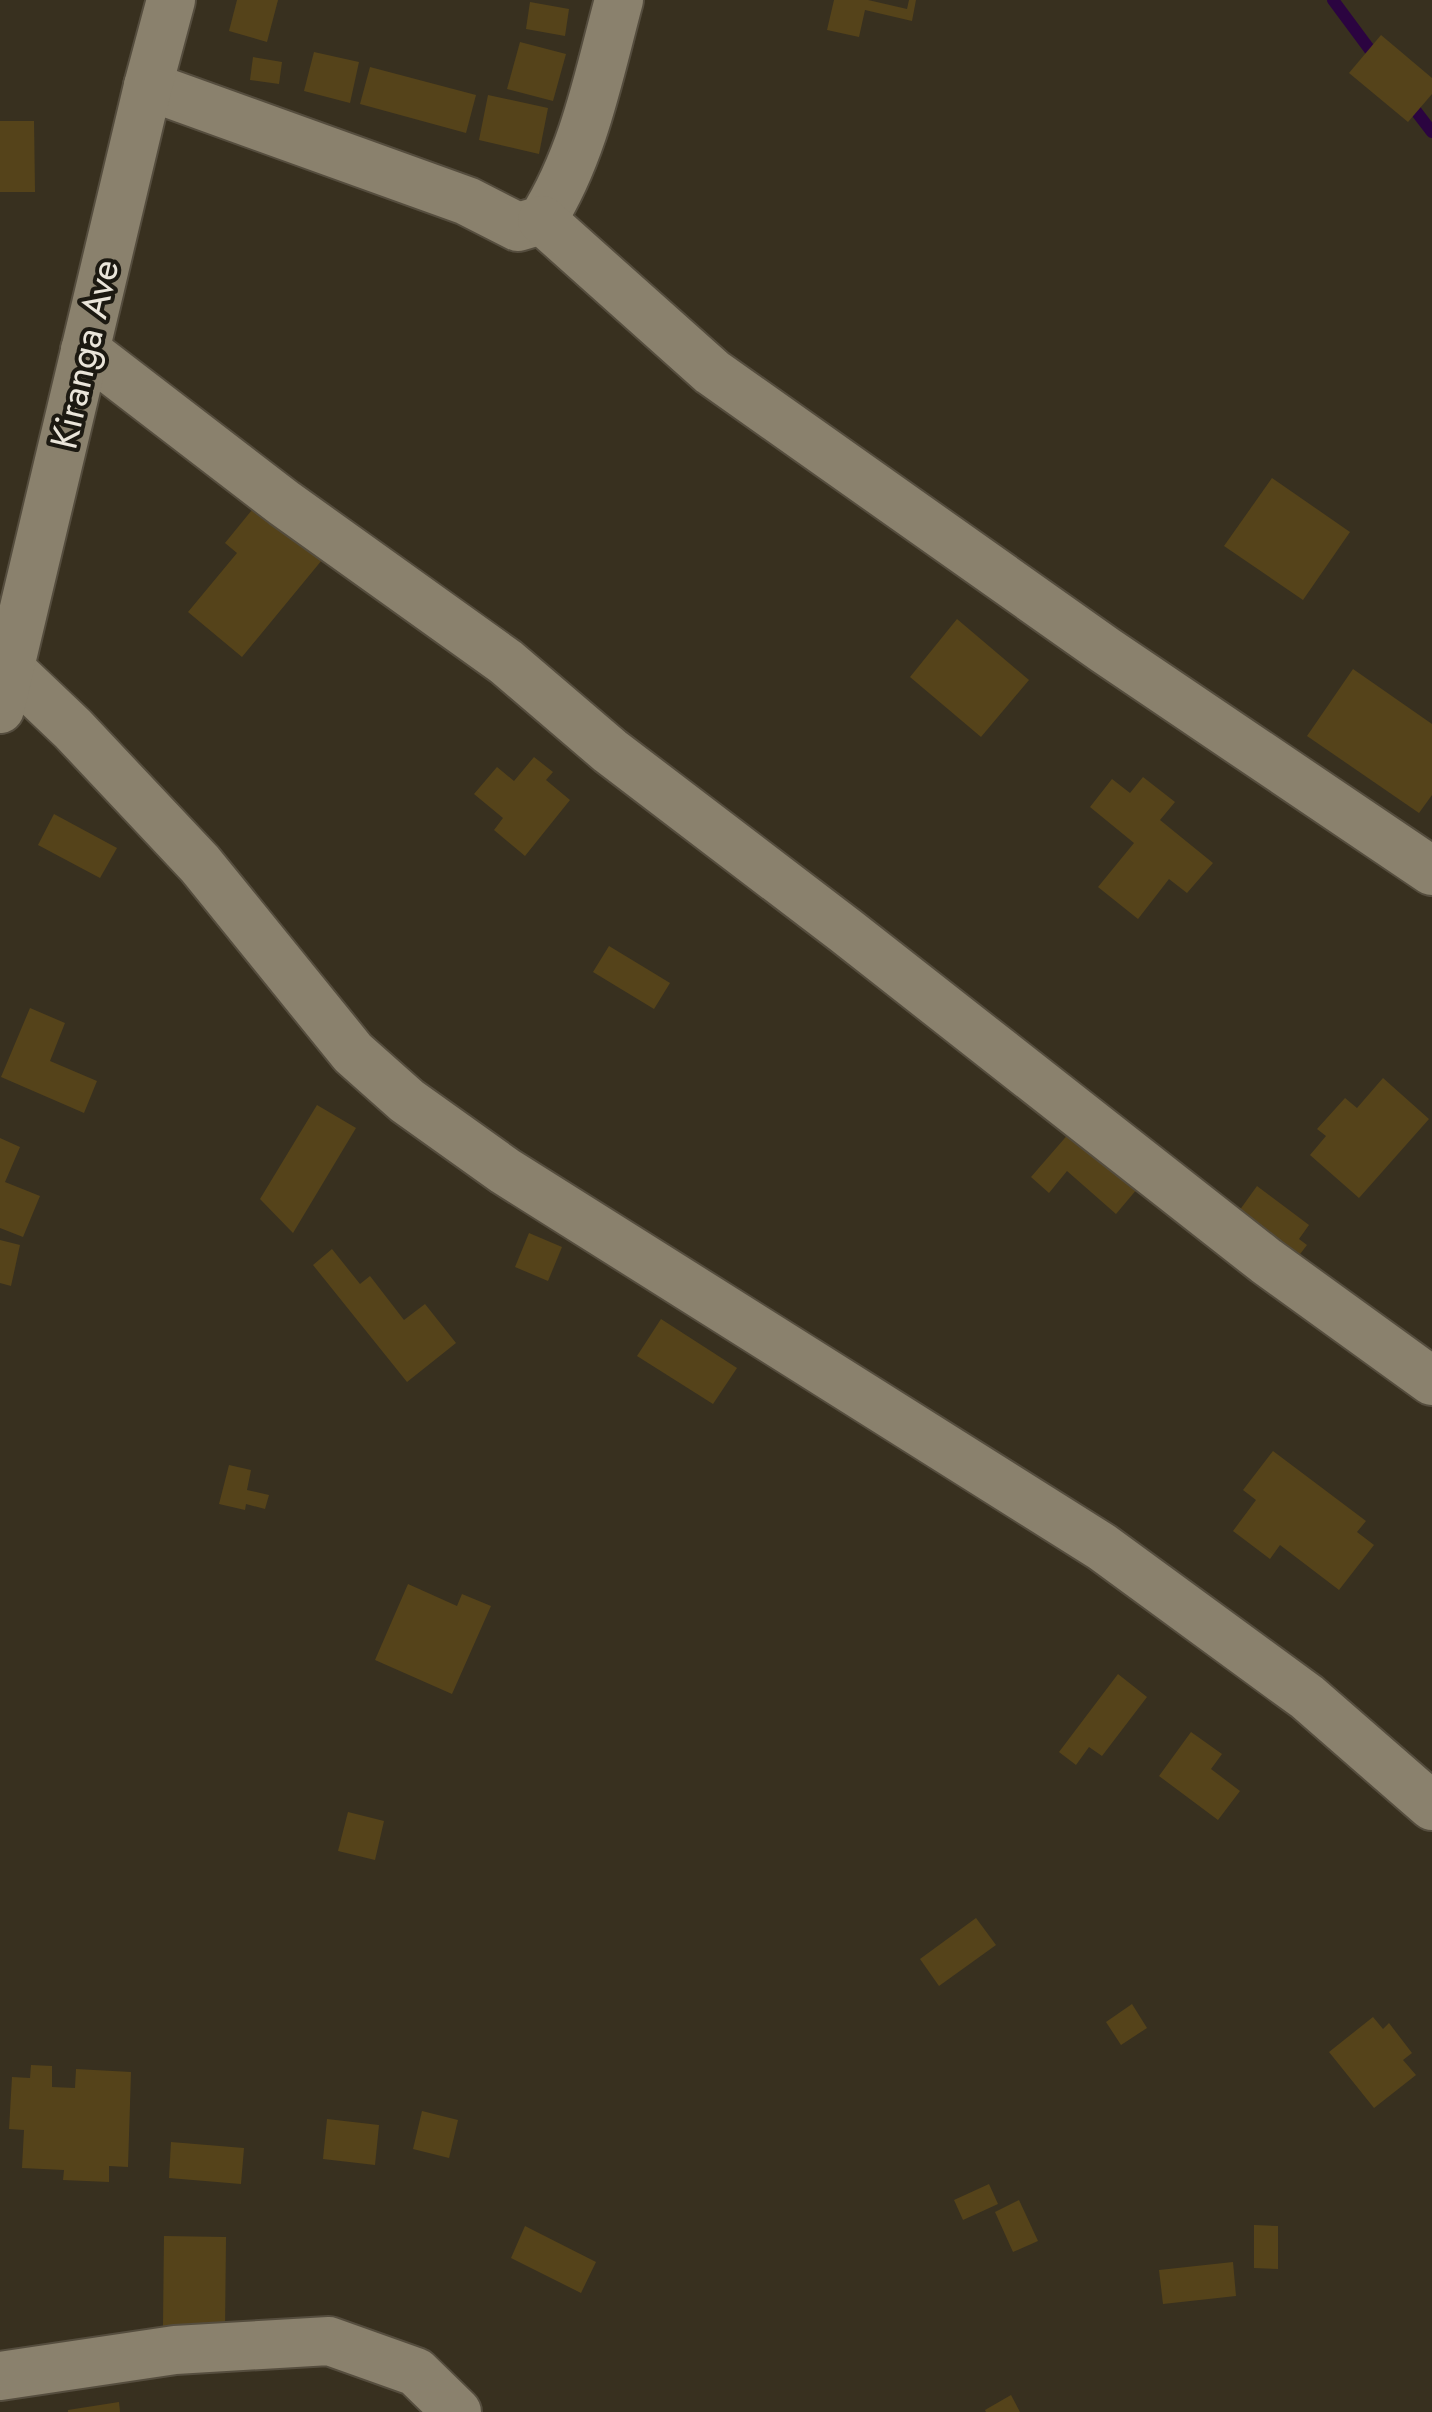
<svg xmlns="http://www.w3.org/2000/svg" width="1432" height="2412" font-family="Jost,sans-serif">
<rect width="100%" height="100%" fill="#38301f"/>
<g fill="none" stroke-linecap="round" stroke-linejoin="round">
<g stroke="#2b0440" stroke-width="12">
<polyline points="1333,0 1379,62"/>
<polyline points="1409,102 1432,132"/>
</g>
</g>
<g fill="#55431a">
<polygon points="237,0 278,0 267,42 229,31"/>
<polygon points="834,0 868,0 907,9 909,0 916,0 912,21 865,10 859,37 827,30"/>
<polygon points="530,2 569,9 565,36 526,29"/>
<polygon points="1381,35 1432,78 1432,94 1408,122 1349,73"/>
<polygon points="520,42 566,54 553,101 507,89"/>
<polygon points="314,52 359,62 350,103 304,91"/>
<polygon points="253,57 282,62 279,84 250,80"/>
<polygon points="370,67 476,95 466,133 360,104"/>
<polygon points="488,95 548,108 539,154 479,140"/>
<polygon points="0,121 34,121 35,192 0,192"/>
<polygon points="1272,478 1350,532 1303,600 1224,546"/>
<polygon points="256,505 322,560 242,657 188,612 237,553 225,543"/>
<polygon points="957,619 1029,680 981,737 910,677"/>
<polygon points="1353,669 1432,724 1432,795 1419,813 1307,736"/>
<polygon points="534,757 553,772 546,780 570,800 525,856 494,830 503,818 474,794 497,767 514,781"/>
<polygon points="1143,777 1175,802 1160,820 1213,863 1187,893 1169,879 1138,919 1098,887 1134,843 1090,807 1112,779 1130,793"/>
<polygon points="54,814 117,848 100,878 38,845"/>
<polygon points="609,946 670,983 654,1009 593,972"/>
<polygon points="30,1008 65,1023 50,1061 97,1081 84,1113 1,1077"/>
<polygon points="1383,1078 1429,1119 1359,1198 1310,1155 1326,1136 1317,1129 1345,1098 1357,1108"/>
<polygon points="317,1105 356,1128 293,1233 260,1199"/>
<polygon points="1077,1124 1143,1182 1116,1214 1067,1171 1049,1193 1031,1177"/>
<polygon points="0,1138 20,1147 5,1182 40,1196 23,1237 0,1228"/>
<polygon points="1257,1186 1309,1225 1299,1239 1307,1245 1294,1262 1234,1218"/>
<polygon points="529,1233 562,1247 548,1281 515,1267"/>
<polygon points="0,1240 20,1245 11,1286 0,1283"/>
<polygon points="332,1249 360,1284 370,1276 404,1320 425,1304 456,1343 407,1382 313,1265"/>
<polygon points="661,1319 737,1368 713,1404 637,1356"/>
<polygon points="1273,1451 1366,1521 1357,1532 1374,1545 1339,1590 1280,1545 1270,1559 1233,1531 1256,1500 1243,1490"/>
<polygon points="229,1465 251,1470 247,1490 269,1495 265,1509 246,1504 245,1510 219,1504"/>
<polygon points="408,1584 457,1606 462,1594 491,1606 452,1694 375,1660"/>
<polygon points="1118,1674 1147,1697 1102,1756 1089,1747 1076,1765 1059,1752"/>
<polygon points="1191,1732 1222,1754 1211,1769 1240,1791 1218,1820 1159,1776"/>
<polygon points="348,1812 384,1821 375,1860 338,1851"/>
<polygon points="976,1918 996,1945 939,1986 920,1959"/>
<polygon points="1132,2004 1147,2028 1121,2045 1106,2022"/>
<polygon points="1373,2017 1383,2029 1389,2023 1412,2053 1403,2060 1416,2075 1374,2108 1329,2052"/>
<polygon points="31,2065 52,2066 52,2087 75,2088 76,2069 131,2072 128,2167 109,2166 109,2182 63,2180 64,2170 22,2168 24,2130 9,2129 12,2077 30,2078"/>
<polygon points="422,2111 458,2120 449,2158 413,2149"/>
<polygon points="327,2119 379,2125 375,2165 323,2159"/>
<polygon points="171,2142 244,2148 241,2184 169,2178"/>
<polygon points="989,2184 998,2204 963,2220 954,2200"/>
<polygon points="1019,2200 1038,2241 1013,2252 995,2212"/>
<polygon points="1254,2225 1278,2226 1278,2269 1254,2268"/>
<polygon points="525,2226 596,2262 581,2293 511,2258"/>
<polygon points="164,2236 226,2237 225,2329 163,2327"/>
<polygon points="1233,2262 1236,2296 1163,2304 1159,2270"/>
<polygon points="1011,2395 1020,2412 986,2412 985,2410"/>
<polygon points="119,2402 120,2412 68,2412 68,2410"/>
</g>
<g fill="none" stroke-linecap="round" stroke-linejoin="round">
<defs>
<g id="street">
<path d="M148 86 467 201 518 227 542 220C584 154 599 74 619 0"/>
<polyline points="542,220 712,372 1105,650 1432,871"/>
<polyline points="85,350 284,503 506,662 610,751 846,931 1266,1261 1432,1381"/>
<polyline points="11,670 73,729 200,864 353,1053 407,1101 505,1171 1102,1547 1307,1697 1432,1806"/>
<polyline points="0,709 148,86 171,0"/>
<polyline points="0,2376 175,2350 329,2341 416,2372 457,2412"/>
</g>
</defs>
<use href="#street" stroke="#554d3e" stroke-width="52"/>
<use href="#street" stroke="#8a816d" stroke-width="48"/>
</g>
<g text-anchor="middle" dominant-baseline="central" stroke-width="8" stroke-linejoin="round" paint-order="stroke">
<g font-size="38" fill="#eae5da" stroke="#1c1911">
<text transform="translate(84 354) rotate(-77)">Kiranga Ave</text>
</g>
</g>
</svg>
